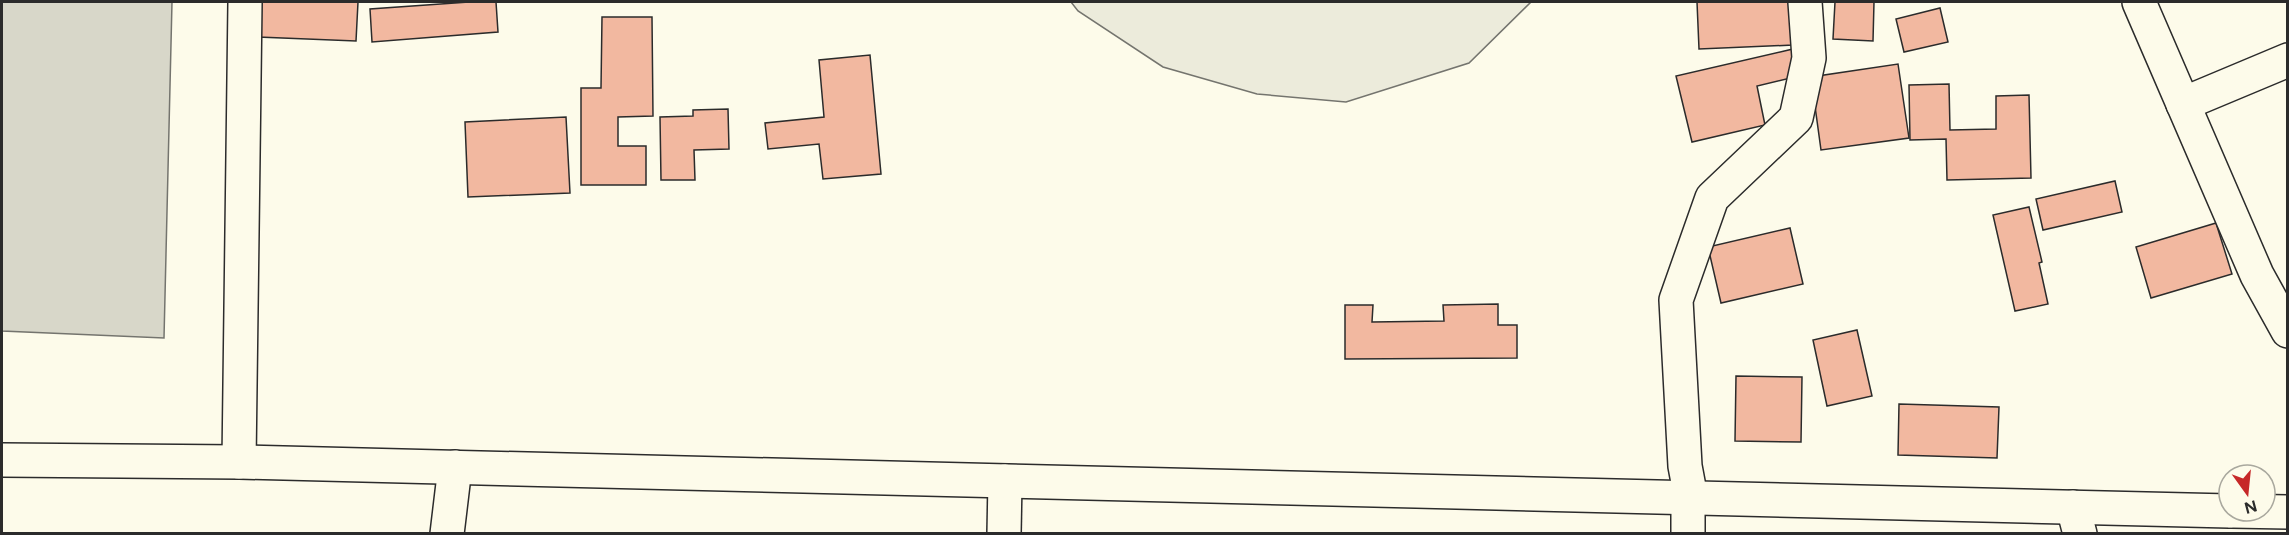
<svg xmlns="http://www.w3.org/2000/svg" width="2289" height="535" font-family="Figtree,sans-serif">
<rect width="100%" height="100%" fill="#fdfbea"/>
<polygon fill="#ecebdb" stroke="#74746e" stroke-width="1.5" points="1071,2 1531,2 1469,63 1346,102 1257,94 1163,67 1078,11"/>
<polygon fill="#d8d7c9" stroke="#74746e" stroke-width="1.5" points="2,2 172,2 164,338 2,331"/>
<g fill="#f2b8a0" stroke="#2b2b2b" stroke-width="1.5">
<polygon points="259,2 358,2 356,41 258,37"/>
<polygon points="469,2 496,2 498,32 372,42 370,9"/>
<polygon points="1697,2 1790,2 1793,45 1699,49"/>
<polygon points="1835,2 1874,2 1873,41 1833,39"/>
<polygon points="1940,8 1948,42 1904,52 1896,19"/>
<polygon points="602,17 652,17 653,116 618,117 618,146 646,146 646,185 581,185 581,88 601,88"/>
<polygon points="1793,49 1799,76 1757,86 1765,125 1692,142 1676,76"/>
<polygon points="870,55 881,174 823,179 819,144 768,149 765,123 824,117 819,60"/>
<polygon points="1898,64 1909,138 1821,150 1811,77"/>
<polygon points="1949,84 1950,130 1996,129 1996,96 2029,95 2031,178 1947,180 1946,139 1910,140 1909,85"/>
<polygon points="728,109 729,149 694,150 695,180 661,180 660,117 693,116 693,110"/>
<polygon points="566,117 570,193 468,197 465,122"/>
<polygon points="2115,181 2122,212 2043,230 2036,199"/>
<polygon points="2029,207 2042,262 2039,263 2048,304 2015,311 1993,215"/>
<polygon points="2216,223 2232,274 2151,298 2136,247"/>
<polygon points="1790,228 1803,284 1721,303 1708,247"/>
<polygon points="1498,304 1498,325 1517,325 1517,358 1345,359 1345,305 1373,305 1372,322 1444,321 1443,305"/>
<polygon points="1857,330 1872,396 1827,406 1813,340"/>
<polygon points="1736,376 1802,377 1801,442 1735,441"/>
<polygon points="1899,404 1999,407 1997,458 1898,455"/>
</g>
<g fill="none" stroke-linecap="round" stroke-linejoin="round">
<defs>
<g id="minor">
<polyline points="2139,2 2257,275 2288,331"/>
<polyline points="2183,104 2288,60"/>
<polyline points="239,462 245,2"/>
<polyline points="2073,507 2080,534"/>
<polyline points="447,534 455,467"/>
<polyline points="1004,534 1005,481"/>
<polyline points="1688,534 1688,500 1691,498 1685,466 1676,300 1712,198 1796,118 1809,58 1805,2"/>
</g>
<g id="major">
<polyline points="2,460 239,462 2229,511"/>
<polyline points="2232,511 2288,512"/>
</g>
</defs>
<use href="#minor" stroke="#2b2b2b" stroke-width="36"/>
<use href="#major" stroke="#2b2b2b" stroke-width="36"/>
<use href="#minor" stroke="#fdfbea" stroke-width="33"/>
<use href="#major" stroke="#fdfbea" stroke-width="33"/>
</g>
<rect width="2289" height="535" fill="none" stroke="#2b2b2b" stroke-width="6"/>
<g transform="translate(2247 493) rotate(165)"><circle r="28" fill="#fdfbea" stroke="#a9a89e" stroke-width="1.5"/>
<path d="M0-4.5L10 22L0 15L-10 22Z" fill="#c62828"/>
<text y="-9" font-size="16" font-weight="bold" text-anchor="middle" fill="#2b2b2b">N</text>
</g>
</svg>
